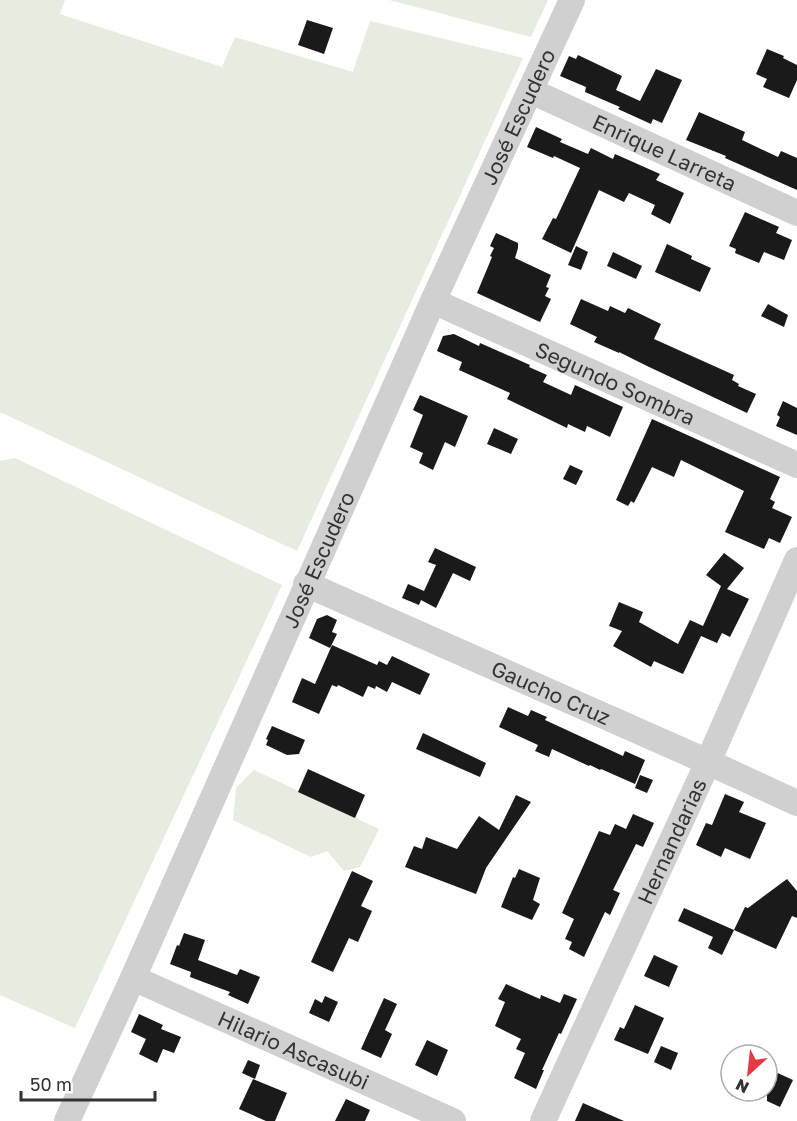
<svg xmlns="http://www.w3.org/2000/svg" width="797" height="1121" font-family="'Golos Text',sans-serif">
<rect width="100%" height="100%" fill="#fff"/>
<g fill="#e6ecdf">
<polygon points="0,0 65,0 60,14 222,67 235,37 353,72 370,21 523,58 297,551 0,412"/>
<polygon points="389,0 548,0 531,37"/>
<polygon points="15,458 282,585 75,1028 0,995 0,461"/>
<polygon points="254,770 379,829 360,867 344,871 327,851 311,857 233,820 236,788"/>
</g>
<g fill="#1a1a1a">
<polygon points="307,20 333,28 324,54 298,45"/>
<polygon points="767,49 784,56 783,58 797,65 797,80 789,98 763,87 767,79 756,74"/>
<polygon points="578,55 622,76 616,90 640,101 656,69 682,80 662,123 653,119 651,124 618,109 620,107 585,92 586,87 560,76 569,56 576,59"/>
<polygon points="699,112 745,132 742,140 778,157 781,151 797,158 797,190 725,158 726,156 686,140"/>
<polygon points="536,127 562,139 560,142 588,154 591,148 613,159 615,154 660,174 656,180 684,193 670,224 651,214 655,205 629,193 624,202 599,190 571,253 542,239 553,218 556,219 580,168 554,156 553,158 527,147"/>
<polygon points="745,212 779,227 776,233 792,240 784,260 764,252 759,263 735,253 736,249 729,246"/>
<polygon points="496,233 518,243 518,248 515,258 551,275 546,287 549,288 545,296 551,299 540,322 477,293 492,257 490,256 494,248 490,246"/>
<polygon points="667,244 692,256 691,259 711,268 700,292 655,272"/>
<polygon points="576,246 588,252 581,270 568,265"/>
<polygon points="613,252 642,266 636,279 607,266"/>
<polygon points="581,299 608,311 610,306 625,313 628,308 661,324 654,339 734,375 732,380 739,384 738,386 756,394 747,413 647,366 619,352 619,353 594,342 597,337 570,324"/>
<polygon points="768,304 788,315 784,327 761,316"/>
<polygon points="454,334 479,346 480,343 530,365 529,367 547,375 543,382 571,395 575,385 623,407 610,437 587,426 585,432 568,424 567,428 507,399 510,393 459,370 462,362 437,351 443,336"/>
<polygon points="420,395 468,416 455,447 445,442 433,470 419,463 423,453 410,447 423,415 413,410"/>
<polygon points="783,401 797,408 797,435 776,426 780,417 777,415"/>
<polygon points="652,419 780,477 770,499 775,502 772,508 792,517 780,543 769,538 764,549 725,532 744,491 681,460 674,477 652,467 634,503 631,501 628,506 616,500"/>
<polygon points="494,428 518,439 511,454 487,444"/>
<polygon points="570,465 583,471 576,485 563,479"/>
<polygon points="435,548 476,567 470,581 453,573 436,608 421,600 419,605 402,598 408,584 424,591 436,565 428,562"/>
<polygon points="724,553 744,568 727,589 749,599 730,637 722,633 717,643 701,636 683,674 654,661 651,667 613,646 622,631 609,626 619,602 643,612 639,622 678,644 690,620 703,626 721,586 706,575"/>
<polygon points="327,615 337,620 332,632 337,634 330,648 309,638 317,619"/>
<polygon points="332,645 377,665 379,661 387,665 392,656 430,674 420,695 392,682 387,692 376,686 375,689 368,686 363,697 338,685 337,687 332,685 319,714 292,702 302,678 315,684"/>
<polygon points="508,707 528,716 531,710 547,717 545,720 623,756 625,751 645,760 635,784 601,769 600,770 590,765 589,766 552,749 549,757 535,751 538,745 499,727"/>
<polygon points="272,726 305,740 299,754 287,755 266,745 268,740 266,739"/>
<polygon points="423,733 486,763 480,777 416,749"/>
<polygon points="308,769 365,795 355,818 298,792"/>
<polygon points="640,775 653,780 647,793 635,788"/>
<polygon points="725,794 744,802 739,812 766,823 750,859 725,848 721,857 696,845 706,823 712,825"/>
<polygon points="516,795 531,802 486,868 476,894 405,867 414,846 422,849 426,837 457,849 479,816 499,830"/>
<polygon points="633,814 654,823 643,847 636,844 613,890 620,893 610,915 605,912 584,957 569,949 572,942 565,939 574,919 562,913 599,831 610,835 615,824 626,829"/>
<polygon points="519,869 540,878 533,900 540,904 532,920 501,907 513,877 515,878"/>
<polygon points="352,871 373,881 361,906 372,911 358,942 349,938 333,972 311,962"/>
<polygon points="787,879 797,891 797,918 792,916 776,949 734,930 745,907 748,908"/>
<polygon points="684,908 734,930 722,955 708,948 713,937 678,921"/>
<polygon points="184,933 205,940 198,960 237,975 240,969 260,977 248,1004 228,995 230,992 190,977 191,972 170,964 177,945 179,946"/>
<polygon points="654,955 678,966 669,987 644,976"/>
<polygon points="506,984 540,999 541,995 560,1003 564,994 577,999 561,1034 559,1033 542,1070 544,1070 536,1089 514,1078 525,1053 516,1049 521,1039 495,1026 505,1002 498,999"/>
<polygon points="325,996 338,1002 329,1022 309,1013 315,999 322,1003"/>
<polygon points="384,998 397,1004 385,1030 392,1034 381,1058 361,1049"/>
<polygon points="635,1005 664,1018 648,1054 614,1040 620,1027 624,1029"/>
<polygon points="139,1014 163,1025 161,1029 181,1037 174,1053 163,1049 157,1063 139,1054 146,1039 131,1032"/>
<polygon points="427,1040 448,1050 437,1076 415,1065"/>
<polygon points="661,1046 678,1053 671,1070 654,1062"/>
<polygon points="248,1060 260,1065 255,1079 242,1073"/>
<polygon points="771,1070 793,1080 780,1107 767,1101 767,1079"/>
<polygon points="253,1079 287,1093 275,1121 266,1121 239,1109"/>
<polygon points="346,1099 370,1110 365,1121 335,1121"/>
<polygon points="583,1103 624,1121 575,1121"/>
</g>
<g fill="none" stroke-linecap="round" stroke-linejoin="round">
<g stroke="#d0d0d0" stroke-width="26">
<path id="s1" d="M531 91 797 213"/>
<path id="s2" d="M433 301 797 465"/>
<path id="s3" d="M306 584 708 762 797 803"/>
<path id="s4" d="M133 978 453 1121"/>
<path id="s5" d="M67 1121 133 978 433 301 572 0"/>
<path id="s6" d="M543 1121 708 762 797 560"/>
</g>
</g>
<g text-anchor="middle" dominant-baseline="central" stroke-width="6" stroke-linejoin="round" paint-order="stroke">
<g font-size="21" fill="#333" stroke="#fff">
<text stroke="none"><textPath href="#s5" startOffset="1101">José Escudero</textPath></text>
<text stroke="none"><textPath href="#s1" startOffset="147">Enrique Larreta</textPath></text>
<text stroke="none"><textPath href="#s2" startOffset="200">Segundo Sombra</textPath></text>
<text stroke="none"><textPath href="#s5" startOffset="615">José Escudero</textPath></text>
<text stroke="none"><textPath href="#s3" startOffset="268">Gaucho Cruz</textPath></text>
<text stroke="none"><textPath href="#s6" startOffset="308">Hernandarias</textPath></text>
<text stroke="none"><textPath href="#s4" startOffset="176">Hilario Ascasubi</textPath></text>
</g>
</g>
<g transform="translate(749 1073) rotate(207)"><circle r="28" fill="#ffffff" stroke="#adadad" stroke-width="1.5"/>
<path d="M0-4.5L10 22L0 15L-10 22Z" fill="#e63946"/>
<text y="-9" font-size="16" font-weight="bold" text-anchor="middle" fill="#333333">N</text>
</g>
<path d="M21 1091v9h134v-9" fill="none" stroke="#333333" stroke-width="3"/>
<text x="30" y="1091" font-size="18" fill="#333333" stroke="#ffffff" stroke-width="4.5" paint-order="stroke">50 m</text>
</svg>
